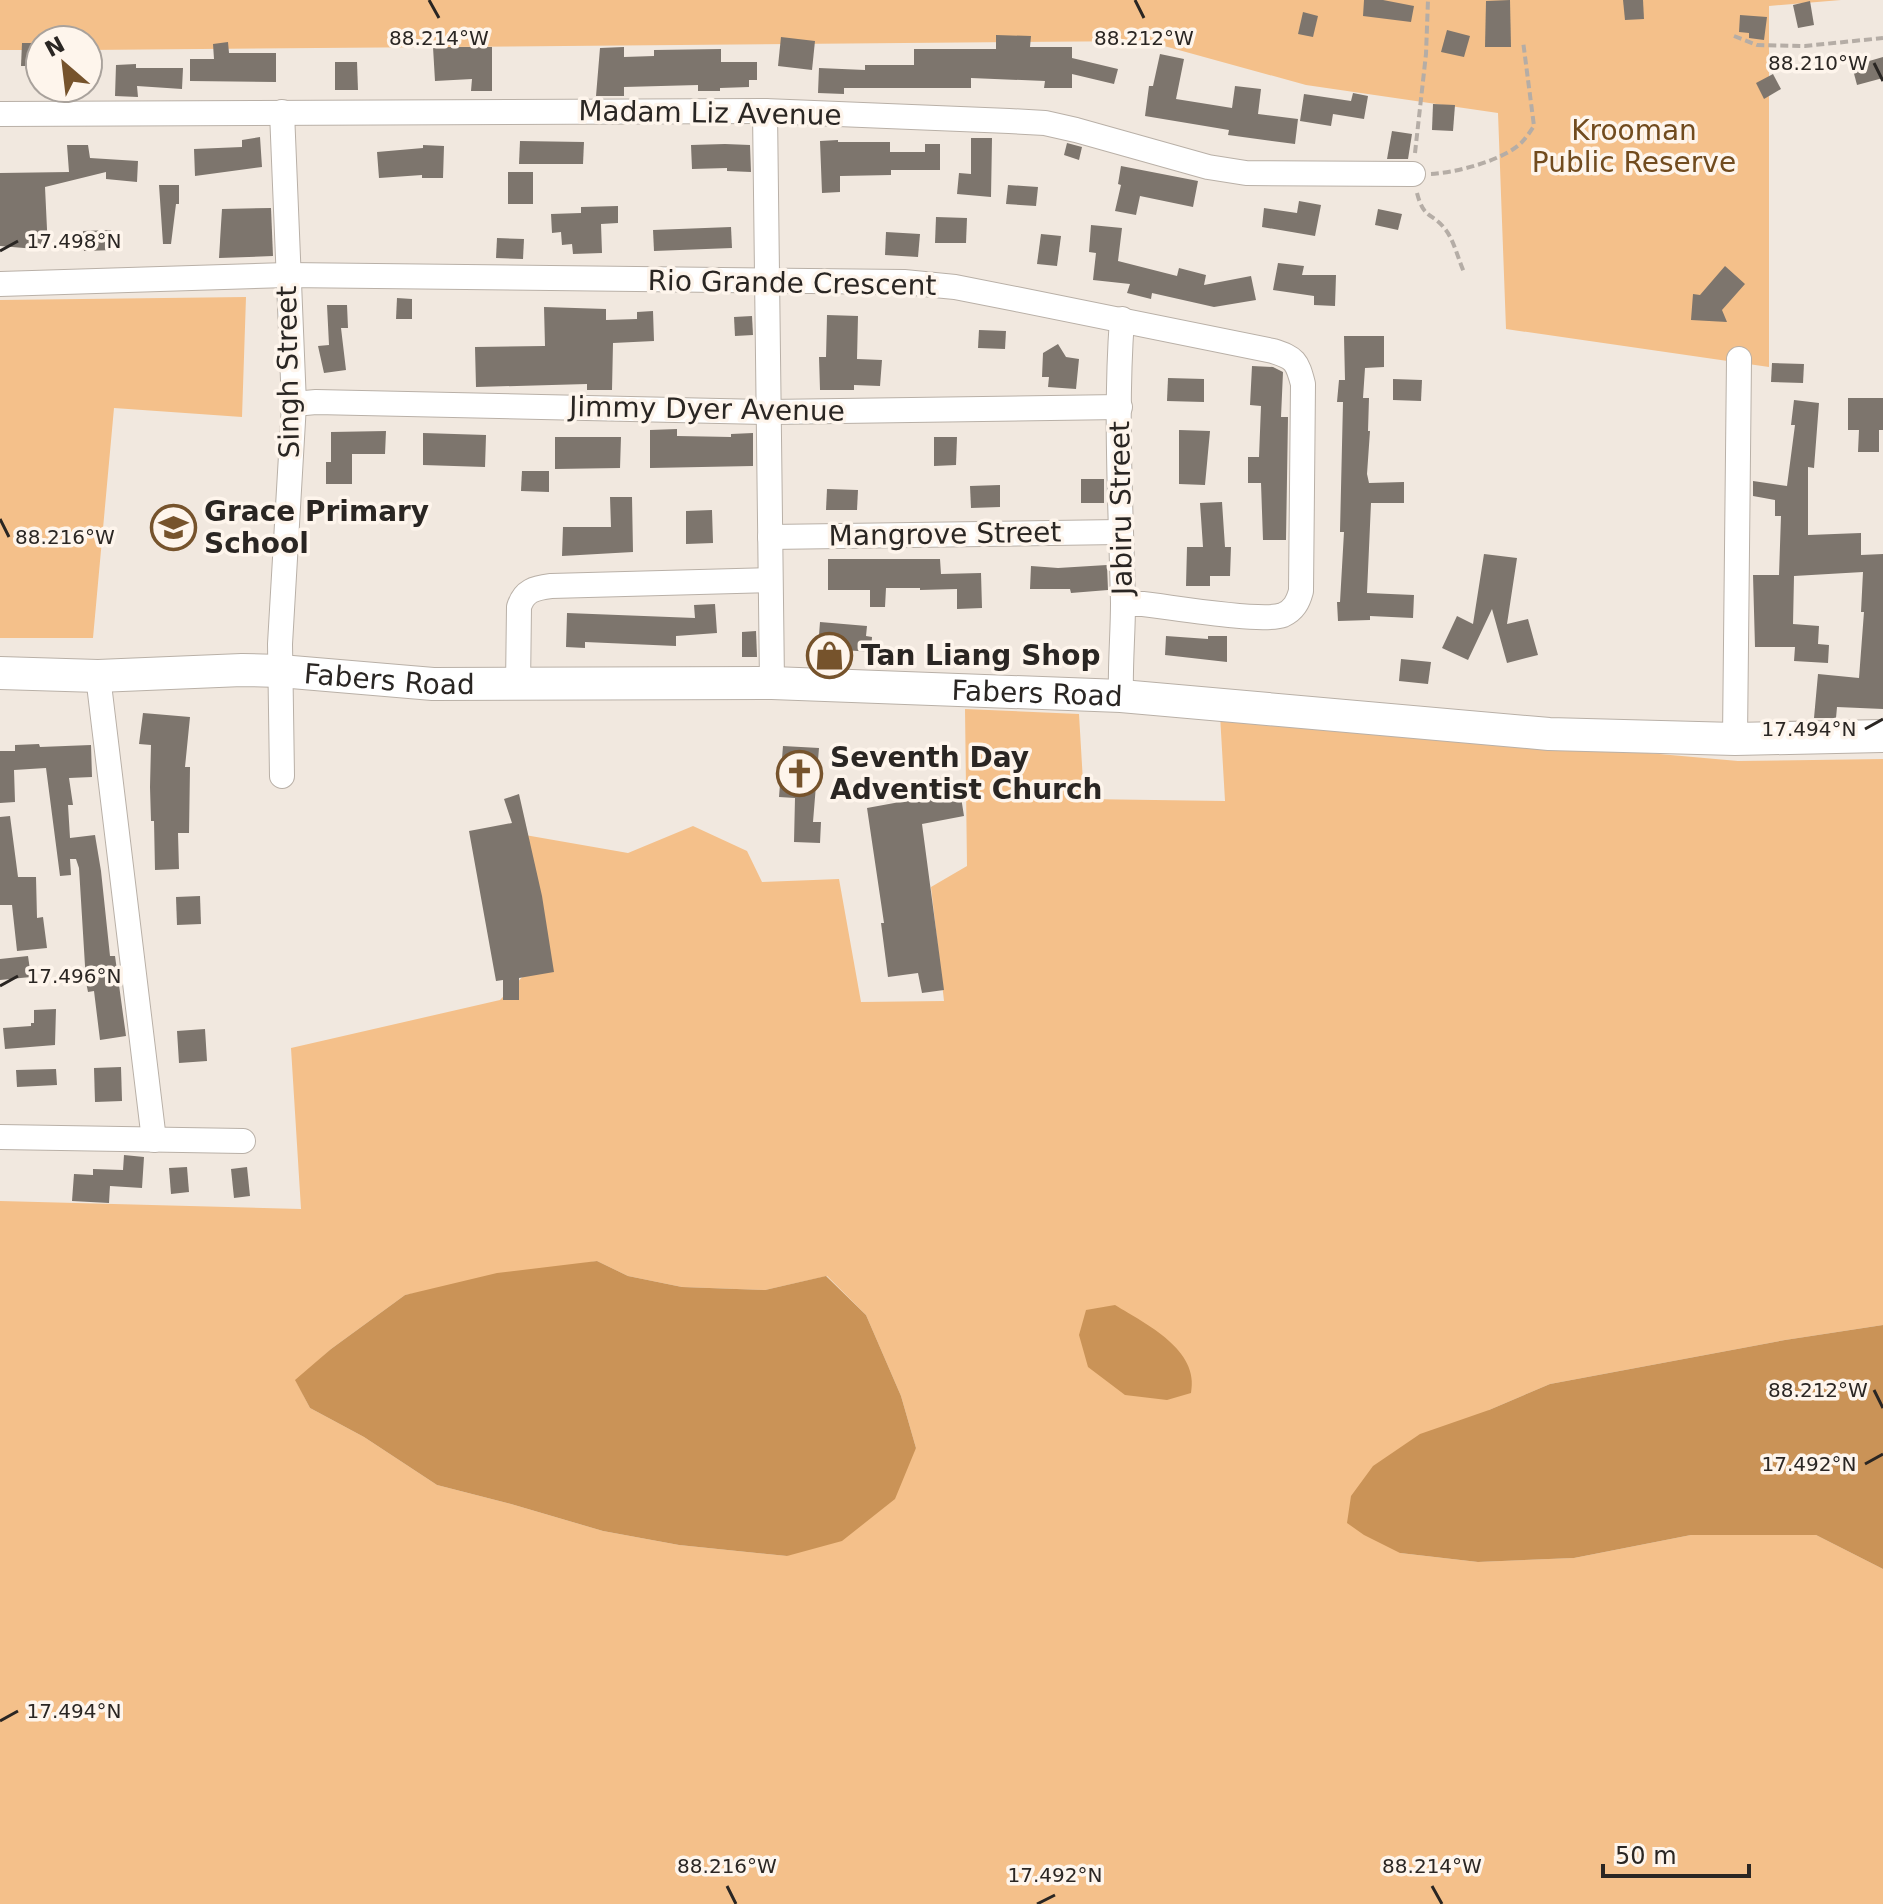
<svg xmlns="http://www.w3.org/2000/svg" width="1883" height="1904" font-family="'DejaVu Sans',sans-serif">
<rect width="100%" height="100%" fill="#f1e8df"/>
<g fill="#f4c08a" fill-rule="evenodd">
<polygon points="0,0 1841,0 1769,6 1769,367 1506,329 1498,113 1306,85 1146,41 88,50 88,40 40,40 40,50 0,50"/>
<polygon points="246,297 242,417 114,408 93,638 0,638 0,300"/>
<path d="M965 709 1079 714 1084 799 1225 801 1220 715 1738 761 1883 759V1325L1785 1340 1550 1384 1489 1410 1400 1553 1478 1562 1574 1558 1691 1535H1816L1883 1569V1904H0V1201L301 1209 291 1048 500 1000 537 962 525 835 628 853 693 826 747 851 762 882 839 879 861 1002 944 1001 931 887 967 866ZM597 1261 628 1276 682 1287 765 1290 827 1276 866 1315 901 1396 916 1448 787 1556 679 1545 603 1531 511 1504 437 1485 364 1437 310 1408 296 1381 331 1349 405 1295Z"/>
</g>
<g fill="#ca9357">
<polygon points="597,1261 628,1276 682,1287 765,1290 826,1276 866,1315 901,1396 916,1448 895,1499 842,1541 787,1556 679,1545 603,1531 511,1504 437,1485 364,1437 310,1408 295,1380 331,1349 405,1295 497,1273"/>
<path d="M1115 1305C1146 1324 1200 1350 1191 1393L1167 1400 1125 1395 1088 1367 1079 1335 1086 1310Z"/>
<polygon points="1883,1325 1883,1569 1816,1535 1691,1535 1574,1558 1478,1562 1400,1553 1364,1535 1347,1523 1351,1496 1373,1466 1420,1434 1489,1410 1550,1384 1785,1340"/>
</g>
<g fill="#7d756d">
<polygon points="1364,0 1383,0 1414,6 1411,22 1363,16"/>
<polygon points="1510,0 1511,47 1485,47 1486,1"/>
<polygon points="1623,0 1643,0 1644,19 1625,20"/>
<polygon points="1810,1 1814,25 1798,28 1793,5"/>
<polygon points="1303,12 1318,16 1313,37 1298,34"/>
<polygon points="1740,15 1767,17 1764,40 1749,38 1749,33 1739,32"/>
<polygon points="1447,30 1470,36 1464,57 1441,52"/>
<polygon points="996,35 1031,36 1030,47 1072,47 1072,58 1118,69 1114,84 1072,74 1072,88 1044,88 1045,81 971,78 971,88 844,88 844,94 818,93 819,68 865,70 865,65 914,65 914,49 996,49"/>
<polygon points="781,37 815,41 812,70 778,66"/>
<polygon points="228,42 229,53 276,53 276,82 190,81 190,59 214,59 213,44"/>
<polygon points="22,43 40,43 40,66 21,66"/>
<polygon points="433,47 492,47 492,91 471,91 472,79 435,81"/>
<polygon points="624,47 624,57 654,56 654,50 721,49 721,62 757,62 757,80 749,80 749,87 720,88 720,91 698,91 698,85 624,87 624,96 596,96 600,48"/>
<polygon points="1160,54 1184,59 1176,99 1232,108 1235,86 1261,89 1258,114 1298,119 1295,144 1228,135 1229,130 1145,116 1149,86 1153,86"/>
<polygon points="1883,57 1883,78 1857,85 1852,66"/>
<polygon points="335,62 357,62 358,90 335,90"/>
<polygon points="136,64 136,68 183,68 182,89 137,86 138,97 115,96 116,65"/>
<polygon points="1773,74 1781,89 1764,99 1756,83"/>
<polygon points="1353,93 1368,96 1364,119 1333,114 1331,126 1300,121 1304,94 1351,101"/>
<polygon points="1433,104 1455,105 1453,131 1432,130"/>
<polygon points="1392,131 1412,134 1408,159 1387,159"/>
<polygon points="260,137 262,167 195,176 194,149 242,147 242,140"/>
<polygon points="971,138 992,138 991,197 957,194 959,173 971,174"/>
<polygon points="838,140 838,142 890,142 890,152 925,152 925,144 940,144 940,170 891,170 891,175 840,176 840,192 822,193 820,141"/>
<polygon points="520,141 584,142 583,164 519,164"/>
<polygon points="1067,143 1082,147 1079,160 1064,155"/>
<polygon points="725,144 750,145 751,172 727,171 727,168 692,169 691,145"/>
<polygon points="67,145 88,145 90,158 138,161 137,182 106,179 106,172 45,187 48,250 0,246 0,173 69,172"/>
<polygon points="423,145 444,146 443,178 422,178 422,175 379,178 377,152 423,148"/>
<polygon points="1121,166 1198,181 1193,207 1140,196 1136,215 1115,211 1121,185 1118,184"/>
<rect x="508" y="172" width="25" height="32"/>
<polygon points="159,185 179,185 179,204 176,204 171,244 163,244"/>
<polygon points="1008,185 1038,187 1036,206 1006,204"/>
<polygon points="1299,201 1321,205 1315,236 1262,227 1264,208 1297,213"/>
<polygon points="618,206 618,223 601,224 602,253 573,254 572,244 562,245 561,232 552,233 551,214 581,213 581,207"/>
<polygon points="271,208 273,256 219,258 222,209"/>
<polygon points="1378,209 1402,214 1398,230 1375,225"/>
<polygon points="936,217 967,218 966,243 935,243"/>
<polygon points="1091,225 1122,228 1118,261 1177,276 1179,268 1206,275 1204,285 1251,276 1256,300 1214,307 1152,293 1151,299 1127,293 1130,284 1093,280 1096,253 1089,252"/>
<polygon points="731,227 732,248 654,251 653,230"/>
<polygon points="111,230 115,250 84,251 83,231"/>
<polygon points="886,232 920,234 918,257 885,255"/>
<polygon points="1041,234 1061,236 1057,266 1037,264"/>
<polygon points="497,238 524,239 523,259 496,258"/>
<polygon points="1278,263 1304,266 1302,275 1336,275 1335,306 1314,305 1314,296 1273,290"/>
<polygon points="1725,266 1745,284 1722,310 1727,322 1691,320 1693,294 1700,295"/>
<polygon points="397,298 412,299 412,319 396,319"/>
<polygon points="327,305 347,305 348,328 341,328 346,370 324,373 318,346 329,345"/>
<polygon points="544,307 606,309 606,320 637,319 637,312 653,311 654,341 613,343 612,390 587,390 587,384 476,387 475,347 545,346"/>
<polygon points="827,315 858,316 857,359 882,360 880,386 854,385 854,390 820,390 819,357 826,357"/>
<polygon points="752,316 753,335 735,336 734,317"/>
<polygon points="979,330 1006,331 1005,349 978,348"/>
<polygon points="1344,336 1384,336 1384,367 1365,368 1363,398 1369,398 1368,431 1370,431 1367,474 1369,483 1404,482 1404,503 1371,503 1367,593 1414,595 1413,618 1370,616 1370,620 1338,621 1337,602 1340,602 1344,532 1340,532 1343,402 1337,402 1339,380 1345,380"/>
<polygon points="1058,344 1066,357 1079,359 1076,389 1048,387 1049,377 1042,377 1043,353"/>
<polygon points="1772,363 1804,364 1803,383 1771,382"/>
<polygon points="1252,366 1273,367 1283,372 1281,417 1288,417 1286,540 1263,540 1261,483 1248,483 1248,457 1259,457 1261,406 1250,405"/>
<polygon points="1168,378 1204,379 1204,402 1167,401"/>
<polygon points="1393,379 1422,380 1421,401 1393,400"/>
<polygon points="1848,398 1883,398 1883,430 1879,430 1879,452 1858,452 1859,430 1848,430"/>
<polygon points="1794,400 1819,403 1814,468 1808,467 1808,535 1861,533 1861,555 1883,554 1883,709 1837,707 1836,718 1814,718 1818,674 1859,678 1864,612 1861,612 1863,572 1794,576 1793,624 1819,626 1818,644 1829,645 1828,663 1794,661 1795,647 1755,647 1753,575 1779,575 1781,516 1775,516 1775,500 1753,496 1753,481 1787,486 1795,425 1791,425"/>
<polygon points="677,429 677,436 731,437 731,434 753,433 753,466 650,468 650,430"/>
<polygon points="1179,430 1210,431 1205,485 1179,484"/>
<polygon points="386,431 385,454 352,454 352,484 326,484 326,462 331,462 331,432"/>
<polygon points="423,433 486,435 485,467 423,465"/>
<polygon points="555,437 621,437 620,468 555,469"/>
<polygon points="934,437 957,437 956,465 934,466"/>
<polygon points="522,471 549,471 549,492 521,491"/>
<rect x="1081" y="479" width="23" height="24"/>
<polygon points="1000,485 1000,507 971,508 970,486"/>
<polygon points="827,489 858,490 857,510 826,510"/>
<polygon points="610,497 632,497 633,552 562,556 563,527 611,527"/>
<polygon points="1222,502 1225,547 1231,547 1230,576 1210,576 1210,586 1186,586 1187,547 1203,547 1200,503"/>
<polygon points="712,510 713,543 686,544 686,511"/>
<polygon points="1484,554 1517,558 1507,624 1528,619 1538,655 1507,663 1492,609 1468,660 1442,648 1457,616 1473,624"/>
<polygon points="828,559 940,559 941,574 981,573 982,608 957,609 957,589 920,590 920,588 886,588 885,607 870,607 870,590 828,590"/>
<polygon points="1107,565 1108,590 1071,593 1070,589 1030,589 1031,566 1058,568"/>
<polygon points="715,604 717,633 676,636 676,646 585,642 585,648 566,647 567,613 695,618 694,605"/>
<polygon points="820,622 867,626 866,636 872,637 871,652 818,648"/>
<polygon points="756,631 757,657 742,657 742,632"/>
<polygon points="1166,636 1208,639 1208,636 1227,636 1227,662 1165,655"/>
<polygon points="1401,659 1431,662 1428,684 1399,681"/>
<polygon points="143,713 190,717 185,767 190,767 189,833 178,833 179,869 155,870 154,821 151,821 150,787 151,745 139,744"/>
<polygon points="39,744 40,747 91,745 92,777 69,778 73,805 68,805 70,838 95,835 101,871 110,956 115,956 126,1036 100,1040 94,991 88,992 86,982 79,868 76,859 70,859 71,875 60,876 46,768 14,770 15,802 0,803 0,751 15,751 15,745"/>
<polygon points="783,746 819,748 813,822 821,822 820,843 794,842 795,798 779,797"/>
<polygon points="960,791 964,816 922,824 944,990 922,993 918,973 888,977 881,923 884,923 867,808"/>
<polygon points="519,794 542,896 554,972 519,978 519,1000 503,1000 503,980 496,981 469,831 512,823 504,799"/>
<polygon points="10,816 18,877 36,877 37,918 43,917 47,948 17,951 12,905 0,905 0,817"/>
<polygon points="200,896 201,924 177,925 176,897"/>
<polygon points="28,956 31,977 0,980 0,959"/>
<polygon points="56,1009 55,1045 5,1049 3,1028 31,1026 31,1023 34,1023 34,1010"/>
<polygon points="205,1029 207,1061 179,1063 177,1031"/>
<polygon points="121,1067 122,1101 95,1102 94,1068"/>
<polygon points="56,1069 57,1085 17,1087 16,1070"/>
<polygon points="124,1155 144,1157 142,1188 110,1186 109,1203 72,1201 74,1174 93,1175 93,1169 123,1170"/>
<polygon points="187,1167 189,1192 171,1194 169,1168"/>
<polygon points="247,1167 250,1196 234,1198 231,1169"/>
</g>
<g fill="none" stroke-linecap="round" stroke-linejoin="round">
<defs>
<g id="street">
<polyline points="765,111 772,683"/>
<polyline points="0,114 765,111 1009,121 1045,123 1076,130 1208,167 1246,173 1413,174"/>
<path d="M0 284 287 275 904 282 955 287 1016 299 1273 351C1295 358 1297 361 1303 384L1301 591C1298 602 1294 610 1283 615 1262 623 1171 607 1143 604H1123"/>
<polyline points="294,404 316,402 769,412 1120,407"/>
<polyline points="770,537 1120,532"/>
<polyline points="98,676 154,1140"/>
<path d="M518 686 519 607C524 591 534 588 551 586L770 580"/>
<path d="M1121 696C1120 665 1123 634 1123 603 1121 509 1115 414 1122 319"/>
<polyline points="1735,739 1739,359"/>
<polyline points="282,776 280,644 294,404 282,112"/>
<polyline points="0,1137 243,1141"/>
</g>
<g id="secondary">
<path id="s1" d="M0 673 98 676 242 670 280 671 433 684 772 683 1121 696 1549 734 1735 739 1883 736"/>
</g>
</defs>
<use href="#street" stroke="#b9b0a7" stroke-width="26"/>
<use href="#secondary" stroke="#b9b0a7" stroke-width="34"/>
<g stroke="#b5ada6" stroke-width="4" stroke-dasharray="8 4" stroke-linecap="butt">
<polyline points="1734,36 1757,45 1805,46 1883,38"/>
<polyline points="1415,153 1426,54 1428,0"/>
<path d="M1431 174C1455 173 1505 160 1522 142 1526 138 1530 132 1534 126L1523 41"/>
<path d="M1417 193C1424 220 1432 212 1445 229 1454 240 1458 259 1464 272"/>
</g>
<use href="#street" stroke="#fff" stroke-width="24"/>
<use href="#secondary" stroke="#fff" stroke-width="32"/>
</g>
<path fill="none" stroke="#2a2623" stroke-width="3" d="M429 0 439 18M1135 0 1144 18M1874 63 1883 81M0 251 18 241M0 519 9 537M1865 729 1883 719M0 986 18 976M1874 1390 1883 1408M1865 1464 1883 1454M0 1721 18 1711M727 1886 736 1904M1432 1886 1442 1904M1037 1904 1055 1895"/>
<defs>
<symbol id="school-ring" viewBox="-11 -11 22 22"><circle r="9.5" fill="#fef5ec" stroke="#76532c" stroke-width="1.5"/><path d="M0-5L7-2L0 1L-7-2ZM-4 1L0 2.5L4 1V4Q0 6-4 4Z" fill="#76532c"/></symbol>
<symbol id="shop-ring" viewBox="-11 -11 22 22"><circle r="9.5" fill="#fef5ec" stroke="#76532c" stroke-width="1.5"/><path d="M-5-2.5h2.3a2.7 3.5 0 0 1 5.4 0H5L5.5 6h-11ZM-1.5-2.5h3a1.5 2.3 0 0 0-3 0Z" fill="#76532c"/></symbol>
<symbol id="church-ring" viewBox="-11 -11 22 22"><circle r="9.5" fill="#fef5ec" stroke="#76532c" stroke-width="1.5"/><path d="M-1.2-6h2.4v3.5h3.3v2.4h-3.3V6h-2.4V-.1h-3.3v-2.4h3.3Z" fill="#76532c"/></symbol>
</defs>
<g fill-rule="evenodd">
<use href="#school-ring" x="148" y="502" width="51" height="51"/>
<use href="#shop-ring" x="804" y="630" width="51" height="51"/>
<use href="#church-ring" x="774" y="748" width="51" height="51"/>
</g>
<g text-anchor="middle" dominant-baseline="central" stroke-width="7" stroke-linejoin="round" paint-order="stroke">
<g font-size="28" fill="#2a2623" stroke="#fef5ec">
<text transform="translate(710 113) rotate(1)">Madam Liz Avenue</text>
<text transform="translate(792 283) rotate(1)">Rio Grande Crescent</text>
<text transform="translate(288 372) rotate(-91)">Singh Street</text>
<text transform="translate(707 409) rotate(1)">Jimmy Dyer Avenue</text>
<text transform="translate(1121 508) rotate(-91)">Jabiru Street</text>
<text transform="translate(945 534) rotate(-1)">Mangrove Street</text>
<text stroke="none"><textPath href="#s1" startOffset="390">Fabers Road</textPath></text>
<text stroke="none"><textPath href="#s1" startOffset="1038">Fabers Road</textPath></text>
</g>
<g font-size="28" fill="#714b1e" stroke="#fef5ec">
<text x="1634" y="130">Krooman<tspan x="1634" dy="32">Public Reserve</tspan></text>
</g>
<g font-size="28" font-weight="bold" fill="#2a2623" stroke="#fef5ec" text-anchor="start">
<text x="204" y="511">Grace Primary<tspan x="204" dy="32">School</tspan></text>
<text x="861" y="655">Tan Liang Shop</text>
<text x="830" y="757">Seventh Day<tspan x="830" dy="32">Adventist Church</tspan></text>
</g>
</g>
<g font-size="20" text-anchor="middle" fill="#2a2623" stroke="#fef5ec" stroke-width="7" stroke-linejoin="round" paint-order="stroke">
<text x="439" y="45">88.214°W</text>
<text x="1144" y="45">88.212°W</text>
<text x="1818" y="70">88.210°W</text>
<text x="74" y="248">17.498°N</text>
<text x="65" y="544">88.216°W</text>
<text x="1809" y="736">17.494°N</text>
<text x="74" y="983">17.496°N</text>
<text x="1818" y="1397">88.212°W</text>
<text x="1809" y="1471">17.492°N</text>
<text x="74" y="1718">17.494°N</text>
<text x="727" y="1873">88.216°W</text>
<text x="1432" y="1873">88.214°W</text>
<text x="1055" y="1882">17.492°N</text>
</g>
<g transform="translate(64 64) rotate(332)"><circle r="38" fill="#fef5ec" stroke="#a9a29c" stroke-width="2"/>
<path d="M0-6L14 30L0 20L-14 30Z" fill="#76532c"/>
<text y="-12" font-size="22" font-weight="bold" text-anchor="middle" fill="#2a2623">N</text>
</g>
<path d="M1603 1864v12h146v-12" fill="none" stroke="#2a2623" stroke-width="4"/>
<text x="1615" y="1864" font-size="24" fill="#2a2623" stroke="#fef5ec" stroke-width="6" paint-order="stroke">50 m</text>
</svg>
